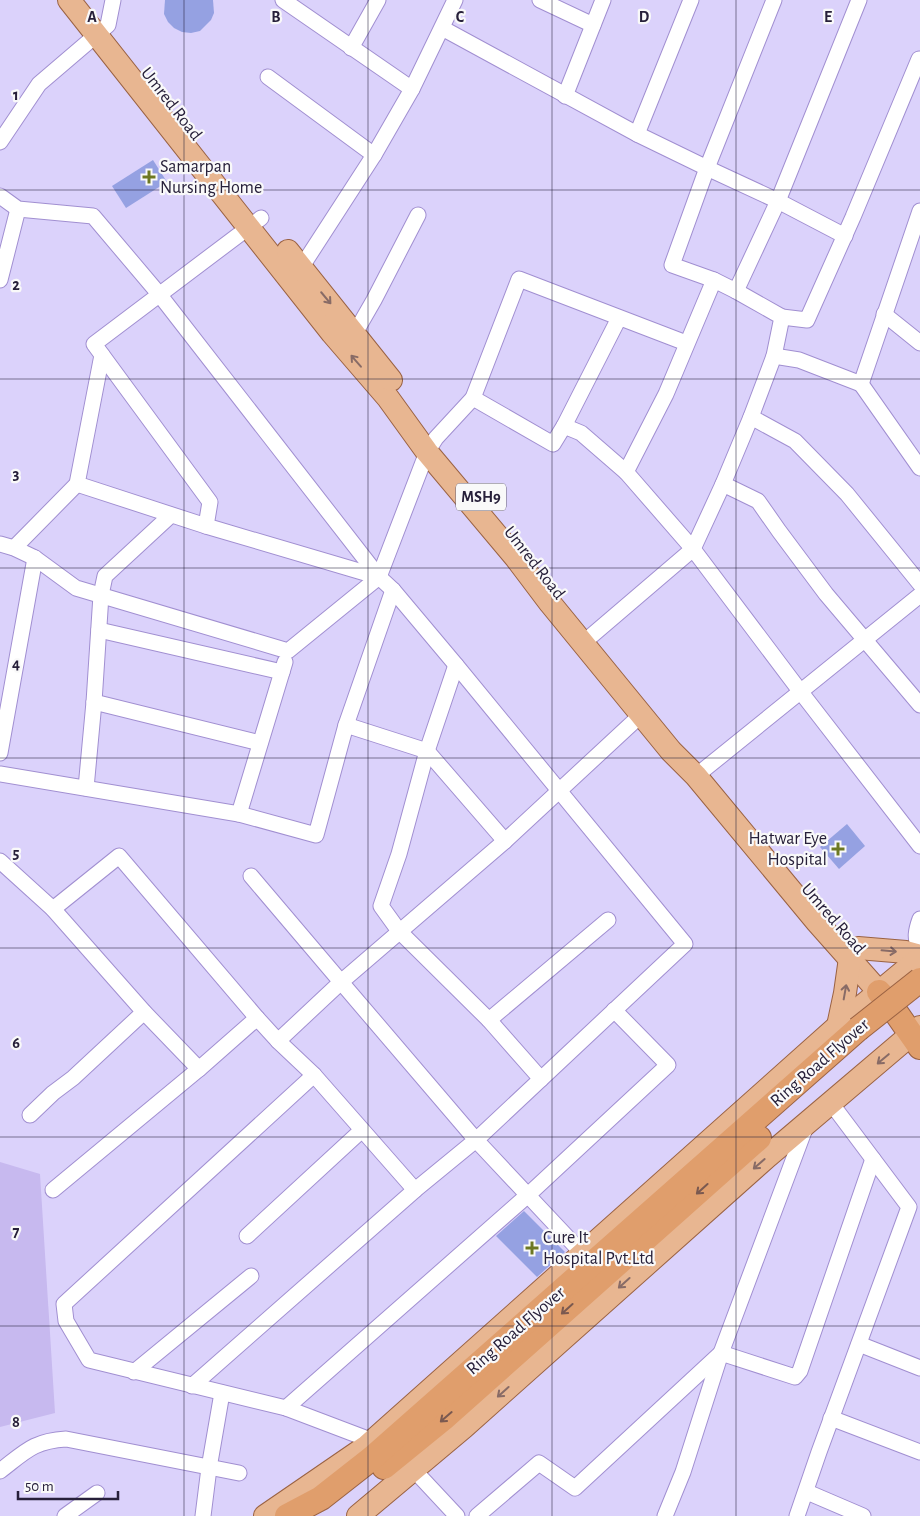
<svg xmlns="http://www.w3.org/2000/svg" width="920" height="1516" font-family="'Alegreya Sans',sans-serif">
<rect width="100%" height="100%" fill="#dbd2fb"/>
<polygon fill="#c7b9ef" points="0,1162 40,1174 55,1413 0,1427"/>
<g fill="#95a1e2">
<polygon points="165,0 213,0 214,13 211,20 200,31 191,33 182,32 174,28 168,22 164,14"/>
<polygon points="153,160 167,182 126,208 112,186"/>
<polygon points="847,824 865,846 839,869 820,847"/>
<polygon points="524,1211 565,1252 537,1277 496,1236"/>
</g>
<g fill="none" stroke-linecap="round" stroke-linejoin="round">
<defs>
<g id="minor">
<polyline points="283,0 412,89 455,0"/>
<polyline points="540,0 593,25"/>
<polyline points="859,0 778,201 736,291 714,280 666,394 626,472 693,549 800,691 920,846"/>
<polyline points="442,28 637,134 707,168 774,0"/>
<polyline points="351,48 378,0"/>
<polyline points="268,77 374,155"/>
<polyline points="565,96 603,0"/>
<polyline points="637,134 691,0"/>
<polyline points="0,142 39,84 108,25 113,0"/>
<polyline points="0,196 18,209 93,216 159,294 379,577 393,590 456,665 685,944 476,1140 583,1254"/>
<polyline points="261,218 94,344 210,502 206,526 379,577"/>
<polyline points="297,274 374,155 412,89"/>
<polyline points="0,280 18,209"/>
<polyline points="714,280 672,265 707,168 778,201 845,236"/>
<polyline points="736,291 782,317 774,356"/>
<polyline points="884,314 920,343"/>
<polyline points="782,317 807,320 853,217 919,59 920,60"/>
<polyline points="355,333 374,300 418,215"/>
<polyline points="102,355 77,484 206,526"/>
<polyline points="861,384 920,468"/>
<polyline points="473,398 553,444 564,426 581,433 626,472"/>
<polyline points="751,417 795,441 847,494 920,584"/>
<polyline points="564,426 619,318"/>
<polyline points="723,484 758,501 779,531 826,594 920,705"/>
<polyline points="0,544 14,548 35,558 76,588 288,651 379,577 427,452 436,438 473,398 519,279 686,343"/>
<polyline points="14,548 77,484"/>
<polyline points="99,630 282,672"/>
<polyline points="583,643 693,549 723,484 751,417 774,356 799,360 861,384 920,211"/>
<polyline points="456,665 427,751 399,854 381,906 399,931 489,1020 541,1079"/>
<polyline points="94,702 260,743"/>
<polyline points="346,725 427,751 505,841"/>
<polyline points="0,753 35,558"/>
<polyline points="0,774 239,814 316,835 346,725 393,590"/>
<polyline points="696,776 920,595"/>
<polyline points="86,788 94,702 101,595 105,576 171,515"/>
<polyline points="239,814 285,662"/>
<polyline points="0,861 53,909 144,1012 199,1069 257,1018 278,1041 341,982 251,876"/>
<polyline points="53,909 119,856 257,1018"/>
<path d="M920 919C916 930 914 939 920 949"/>
<polyline points="489,1020 608,920"/>
<polyline points="278,1041 314,1075 415,1190 476,1140 341,982 505,841 642,714"/>
<polyline points="314,1075 64,1304 66,1321 89,1360 286,1408 373,1441"/>
<polyline points="30,1115 53,1093 73,1078 144,1012"/>
<polyline points="53,1190 199,1069"/>
<polyline points="247,1236 362,1130"/>
<polyline points="859,1344 920,1368"/>
<polyline points="134,1372 251,1276"/>
<polyline points="192,1386 415,1190"/>
<polyline points="286,1408 528,1195 668,1065 614,1010"/>
<polyline points="831,1418 920,1452"/>
<polyline points="414,1470 457,1516"/>
<path d="M0 1471C25 1452 33 1441 66 1439L239 1473"/>
<polyline points="807,1492 863,1516"/>
<polyline points="65,1516 97,1493"/>
<polyline points="203,1516 209,1468 222,1393"/>
<polyline points="477,1516 539,1463 575,1488 721,1353 795,1377 800,1371 873,1159"/>
<polyline points="665,1516 683,1472 721,1353 806,1126"/>
<polyline points="797,1516 819,1452 909,1207 831,1103"/>
</g>
<g id="primary">
<polyline points="69,0 332,333 388,398 427,452 516,558 550,603 671,751 696,776 817,922 879,992"/>
<polyline points="288,251 391,380"/>
<polyline points="858,948 906,952 920,956"/>
<polyline points="838,1026 845,993 850,958"/>
<polyline points="265,1516 367,1446 838,1026 920,958"/>
<polyline points="358,1516 464,1427 768,1156 920,1027"/>
</g>
<g id="trunk">
<polyline points="879,992 890,1004 920,1047"/>
<polyline points="384,1467 443,1419 759,1138"/>
<polyline points="287,1516 321,1498 372,1458 858,1029"/>
</g>
</defs>
<use href="#minor" stroke="#a18fd1" stroke-width="17"/>
<use href="#primary" stroke="#9a6243" stroke-width="24"/>
<use href="#trunk" stroke="#9a6243" stroke-width="26"/>
<use href="#minor" stroke="#fff" stroke-width="15"/>
<use href="#primary" stroke="#e8b691" stroke-width="22"/>
<use href="#trunk" stroke="#e09e6c" stroke-width="24"/>
<defs>
<polyline id="trunk-bridge" points="858,1029 920,980"/>
</defs>
<use href="#trunk-bridge" stroke="#9a6243" stroke-width="26" stroke-linecap="butt"/>
<use href="#trunk-bridge" stroke="#e09e6c" stroke-width="24"/>
</g>
<defs><path id="oneway-shaft" d="M-6 0H5M1.5-3L5.5 0L1.5 3" fill="none" stroke-width="1.6" stroke-linecap="round" stroke-linejoin="round" transform="scale(1.25)"/></defs>
<g stroke="#886b66">
<use href="#oneway-shaft" transform="translate(326 298) rotate(50)"/>
<use href="#oneway-shaft" transform="translate(356 361) rotate(-131)"/>
<use href="#oneway-shaft" transform="translate(889 951) rotate(5)"/>
<use href="#oneway-shaft" transform="translate(845 992) rotate(-80)"/>
<use href="#oneway-shaft" transform="translate(883 1059) rotate(140)"/>
<use href="#oneway-shaft" transform="translate(759 1164) rotate(139)"/>
<use href="#oneway-shaft" transform="translate(624 1283) rotate(138)"/>
<use href="#oneway-shaft" transform="translate(503 1392) rotate(138)"/>
</g>
<g stroke="#7a5950">
<use href="#oneway-shaft" transform="translate(702 1189) rotate(138)"/>
<use href="#oneway-shaft" transform="translate(567 1309) rotate(138)"/>
<use href="#oneway-shaft" transform="translate(446 1417) rotate(139)"/>
</g>
<path fill="none" stroke="#27203a" stroke-width="1" stroke-opacity="0.55" d="M184 0V1516M368 0V1516M552 0V1516M736 0V1516M0 190H920M0 379H920M0 568H920M0 758H920M0 948H920M0 1137H920M0 1326H920"/>
<g fill="#6d7823" stroke="#f9f9f9" stroke-width="2">
<path d="M146.5 169.5h5v5h5v5h-5v5h-5v-5h-5v-5h5z"/>
<path d="M835.5 841.5h5v5h5v5h-5v5h-5v-5h-5v-5h5z"/>
<path d="M529.5 1240.5h5v5h5v5h-5v5h-5v-5h-5v-5h5z"/>
</g>
<g text-anchor="middle" dominant-baseline="central" stroke-width="4.5" stroke-linejoin="round" paint-order="stroke">
<rect fill="#f9f9f9" stroke="#666173" stroke-width="1" x="456" y="483.5" width="50" height="27" rx="4"/>
<g font-size="16" font-weight="bold" fill="#27203a">
<text x="481" y="497">MSH9</text>
</g>
<g font-size="18" fill="#27203a" stroke="#f9f9f9">
<text transform="translate(171 104) rotate(52)">Umred Road</text>
<text transform="translate(534 563) rotate(52)">Umred Road</text>
<text transform="translate(833 919) rotate(49)">Umred Road</text>
<text transform="translate(820 1063) rotate(-41)">Ring Road Flyover</text>
<text transform="translate(516 1331) rotate(-41)">Ring Road Flyover</text>
</g>
<g font-size="18" fill="#27203a" stroke="#f9f9f9" text-anchor="start">
<text x="160" y="167">Samarpan<tspan x="160" dy="21">Nursing Home</tspan></text>
<text x="827" y="839" text-anchor="end">Hatwar Eye<tspan x="827" dy="21">Hospital</tspan></text>
<text x="543" y="1238">Cure It<tspan x="543" dy="21">Hospital Pvt.Ltd</tspan></text>
</g>
</g>
<g font-size="16" text-anchor="middle" font-weight="bold" fill="#27203a" stroke="#f9f9f9" stroke-width="4.5" stroke-linejoin="round" paint-order="stroke">
<text x="92" y="22">A</text>
<text x="276" y="22">B</text>
<text x="460" y="22">C</text>
<text x="644" y="22">D</text>
<text x="828" y="22">E</text>
<text x="16" y="100">1</text>
<text x="16" y="290">2</text>
<text x="16" y="479">3</text>
<text x="16" y="669">4</text>
<text x="16" y="858">5</text>
<text x="16" y="1048">6</text>
<text x="16" y="1237">7</text>
<text x="16" y="1427">8</text>
</g>
<path d="M18 1491v8h100v-8" fill="none" stroke="#27203a" stroke-width="2.5"/>
<text x="25" y="1491" font-size="15" fill="#27203a" stroke="#f9f9f9" stroke-width="4" paint-order="stroke">50 m</text>
</svg>
